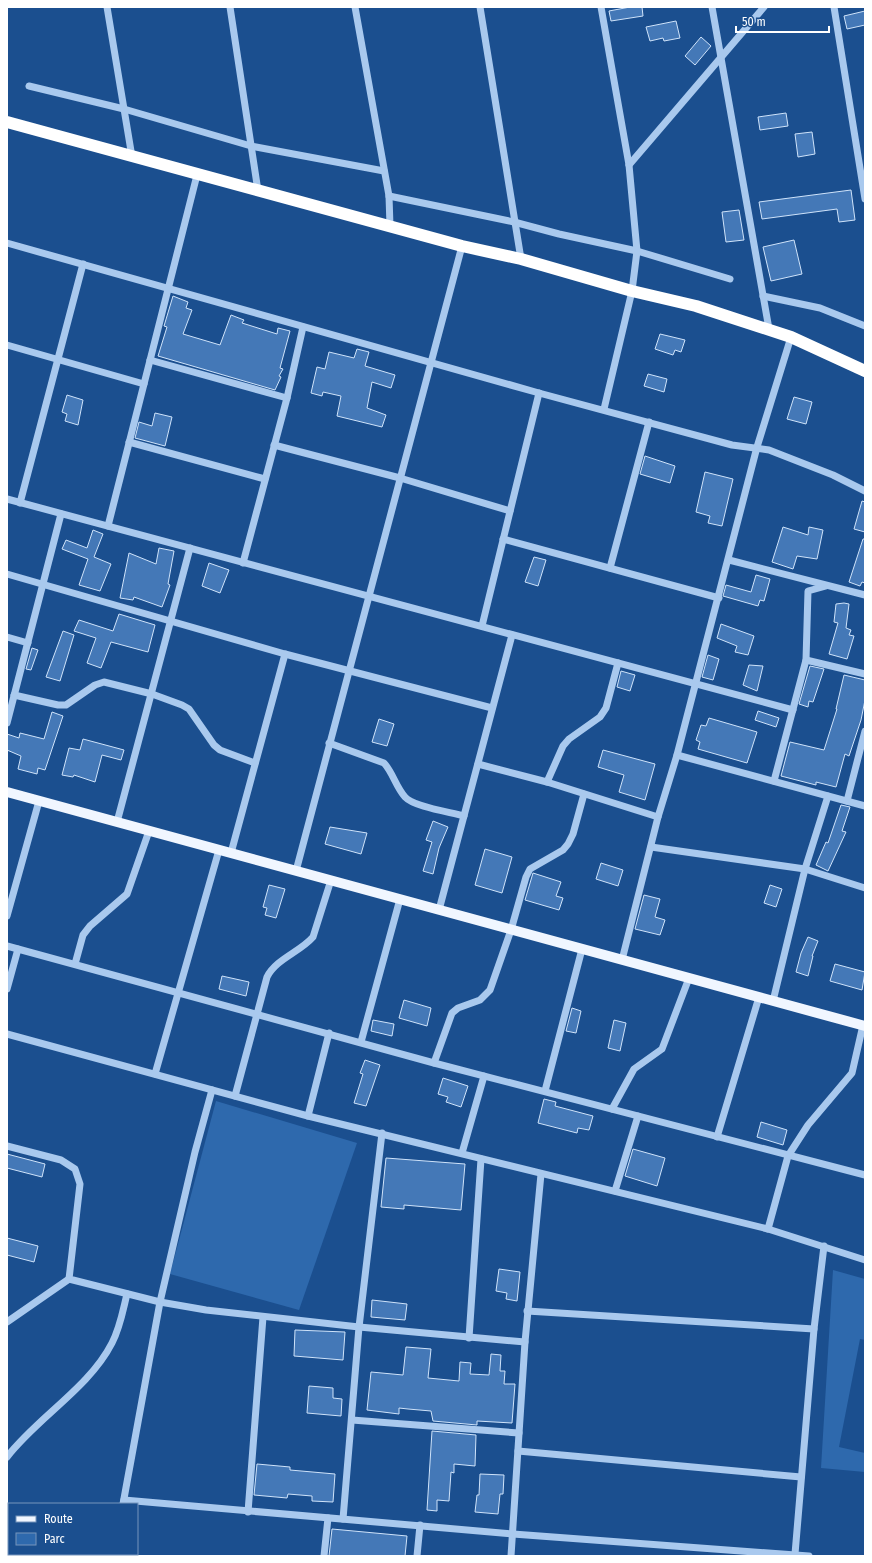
<svg xmlns="http://www.w3.org/2000/svg" width="872" height="1563" font-family="'Fira Sans Condensed',sans-serif">
<rect width="100%" height="100%" fill="#1b4f8f"/>
<g fill="#2e69ad">
<polygon points="216,1101 357,1143 299,1310 170,1274"/>
<polygon points="833,1270 865,1279 865,1340 860,1339 839,1447 865,1453 865,1472 821,1468"/>
</g>
<g fill="#4478b7" stroke="#cfe3fa">
<polygon points="630,7 642,7 643,16 611,21 609,11"/>
<polygon points="865,11 865,25 847,29 844,16"/>
<polygon points="676,21 680,38 664,41 663,38 650,41 646,27"/>
<polygon points="701,37 711,46 695,65 685,56"/>
<polygon points="786,113 788,126 760,130 758,117"/>
<polygon points="812,132 815,154 798,157 795,134"/>
<polygon points="851,190 855,220 839,222 837,209 762,219 759,202"/>
<polygon points="739,210 744,240 726,242 722,212"/>
<polygon points="794,240 802,274 771,281 763,247"/>
<polygon points="173,296 188,302 186,308 192,310 183,334 220,345 231,315 244,320 242,323 277,334 278,328 290,331 280,368 283,369 279,376 281,377 275,390 158,356 167,327 164,326"/>
<polygon points="660,334 685,340 681,352 675,350 673,355 655,349"/>
<polygon points="357,349 369,352 365,366 395,375 391,388 372,382 367,408 386,415 382,427 337,416 341,396 323,392 322,396 311,393 317,367 325,369 329,352 354,358"/>
<polygon points="648,374 667,379 664,392 644,386"/>
<polygon points="67,395 83,400 78,425 65,421 67,414 62,412"/>
<polygon points="794,397 812,402 806,424 787,419"/>
<polygon points="155,413 172,417 165,446 135,438 139,422 152,426"/>
<polygon points="645,456 675,466 670,483 640,474"/>
<polygon points="705,472 733,479 722,526 708,523 710,516 696,512"/>
<polygon points="862,501 865,502 865,532 854,529"/>
<polygon points="783,527 808,535 809,527 823,530 817,559 797,556 793,569 772,562"/>
<polygon points="93,530 103,534 94,557 111,564 100,591 79,585 88,559 62,549 66,540 87,548"/>
<polygon points="863,539 865,539 865,583 862,582 860,586 849,582"/>
<polygon points="159,548 174,551 168,584 170,585 162,607 134,597 133,600 120,598 129,553 156,564"/>
<polygon points="534,557 546,560 538,586 525,582"/>
<polygon points="209,563 229,570 220,593 202,586"/>
<polygon points="756,575 770,579 764,601 760,600 758,606 723,596 726,585 751,592"/>
<polygon points="844,603 849,604 846,628 851,630 849,635 854,636 847,659 829,654 838,623 834,622 836,604"/>
<polygon points="119,614 155,625 148,652 111,642 101,668 87,663 96,638 74,631 79,620 113,631"/>
<polygon points="721,624 754,636 748,655 735,652 737,646 717,638"/>
<polygon points="63,631 74,635 60,681 46,677"/>
<polygon points="32,648 38,650 31,670 26,669"/>
<polygon points="708,655 719,659 713,680 702,677"/>
<polygon points="749,665 763,666 757,691 743,685"/>
<polygon points="810,666 824,669 813,702 809,701 808,707 799,704"/>
<polygon points="621,671 635,675 630,691 617,687"/>
<polygon points="844,675 865,680 865,700 861,720 849,756 845,754 836,787 816,782 816,785 781,776 790,742 824,750 837,709 836,709"/>
<polygon points="758,711 779,718 776,727 755,720"/>
<polygon points="52,712 63,716 45,770 38,768 37,774 18,769 21,756 7,750 7,734 19,738 20,733 44,739"/>
<polygon points="709,718 757,732 747,763 698,749 700,742 696,740 701,725 706,726"/>
<polygon points="379,719 394,724 387,746 372,742"/>
<polygon points="83,739 124,750 121,760 102,755 95,782 74,775 73,777 62,775 69,748 80,750"/>
<polygon points="603,750 655,764 645,800 619,792 624,775 598,767"/>
<polygon points="841,805 850,807 842,831 846,832 828,871 816,865 826,842 828,843"/>
<polygon points="433,821 448,827 439,848 433,874 423,871 432,842 426,840"/>
<polygon points="330,827 367,833 361,854 325,844"/>
<polygon points="485,849 512,857 502,893 475,885"/>
<polygon points="601,863 623,870 618,886 596,879"/>
<polygon points="533,873 561,882 556,896 563,898 559,910 525,900"/>
<polygon points="269,885 285,889 276,918 265,915 267,908 263,907"/>
<polygon points="770,885 782,889 776,907 764,903"/>
<polygon points="644,895 660,899 655,917 665,920 660,935 635,929"/>
<polygon points="808,937 818,941 812,956 813,956 808,976 796,972 801,953"/>
<polygon points="835,964 865,972 862,990 830,981"/>
<polygon points="222,976 249,982 246,996 219,989"/>
<polygon points="404,1000 431,1008 427,1026 399,1018"/>
<polygon points="572,1008 581,1011 576,1033 566,1031"/>
<polygon points="373,1020 394,1024 392,1036 371,1031"/>
<polygon points="614,1020 626,1023 620,1051 608,1048"/>
<polygon points="365,1060 380,1065 366,1106 354,1103 363,1074 360,1073"/>
<polygon points="443,1078 468,1086 461,1107 446,1102 448,1097 438,1094"/>
<polygon points="544,1099 556,1102 555,1106 593,1116 589,1130 578,1128 577,1133 538,1123"/>
<polygon points="761,1122 787,1130 783,1145 757,1137"/>
<polygon points="633,1149 665,1158 657,1186 625,1176"/>
<polygon points="7,1154 45,1164 42,1177 7,1168"/>
<polygon points="386,1158 465,1164 461,1210 404,1205 404,1209 381,1207"/>
<polygon points="7,1238 38,1246 34,1262 7,1255"/>
<polygon points="499,1269 520,1272 517,1301 506,1299 507,1293 496,1291"/>
<polygon points="372,1300 407,1304 405,1320 371,1317"/>
<polygon points="295,1330 345,1332 343,1360 294,1356"/>
<polygon points="406,1347 431,1349 428,1378 459,1381 460,1362 471,1363 470,1374 489,1375 491,1354 501,1355 500,1371 505,1371 504,1384 515,1384 512,1423 477,1421 477,1425 433,1421 431,1411 408,1409 399,1408 399,1414 367,1410 371,1372 403,1375"/>
<polygon points="309,1386 333,1388 333,1398 342,1399 341,1416 307,1413"/>
<polygon points="432,1431 476,1435 475,1466 454,1464 454,1473 451,1472 449,1501 437,1500 437,1511 427,1510"/>
<polygon points="257,1464 290,1467 290,1470 335,1474 333,1502 312,1501 312,1496 288,1494 287,1498 254,1495"/>
<polygon points="480,1474 504,1475 503,1494 500,1494 498,1514 475,1512 477,1495 479,1495"/>
<polygon points="332,1529 407,1536 405,1556 329,1556"/>
</g>
<g fill="none" stroke-linecap="round" stroke-linejoin="round">
<g stroke="#a9c9ee" stroke-width="7">
<polyline points="107,7 132,157"/>
<polyline points="230,7 258,191"/>
<polyline points="355,7 389,196 390,226"/>
<polyline points="480,7 521,259"/>
<polyline points="601,7 629,165 637,251 632,291 604,409"/>
<polyline points="712,7 769,329"/>
<polyline points="834,7 865,199"/>
<polyline points="29,86 124,109 251,146 384,171"/>
<polyline points="629,165 764,7"/>
<polyline points="389,196 514,222 559,234 637,251 730,279"/>
<polyline points="7,243 539,393 732,445 769,450 833,475 865,491"/>
<polyline points="763,296 820,308 865,326"/>
<polyline points="7,345 144,384"/>
<polyline points="150,360 287,398"/>
<polyline points="129,442 265,479"/>
<polyline points="274,445 400,478 510,511"/>
<polyline points="7,499 793,710"/>
<polyline points="20,503 83,264"/>
<polyline points="108,526 197,175"/>
<polyline points="503,539 719,598"/>
<polyline points="729,560 865,595"/>
<polyline points="243,563 287,398 303,327"/>
<polyline points="610,568 649,422"/>
<polyline points="7,574 285,654 492,708"/>
<polyline points="482,626 539,393"/>
<polyline points="7,637 28,643"/>
<polyline points="806,660 865,674"/>
<polyline points="14,695 58,705 66,705 95,685 104,682 152,694 182,705 189,709 214,745 220,750 255,763"/>
<polyline points="7,723 61,514"/>
<path d="M329 743 384 763C393 773 396 787 405 797 414 807 450 812 464 816"/>
<polyline points="677,755 865,806"/>
<polyline points="478,764 547,782 658,817"/>
<polyline points="774,781 806,660 808,591 826,586"/>
<polyline points="547,782 563,746 569,739 600,717 606,708 618,663"/>
<polyline points="847,801 865,731"/>
<polyline points="117,822 190,548"/>
<polyline points="651,847 805,869 865,888"/>
<polyline points="231,853 285,654"/>
<polyline points="296,871 462,246"/>
<polyline points="439,910 512,635"/>
<polyline points="7,916 39,801"/>
<polyline points="7,946 434,1063 865,1175"/>
<polyline points="622,960 658,817 677,755 757,447 791,337"/>
<polyline points="75,964 83,935 90,926 127,894 149,831"/>
<polyline points="7,989 18,949"/>
<polyline points="773,1001 805,869 828,796"/>
<polyline points="7,1034 308,1116 768,1229 865,1260"/>
<polyline points="361,1042 400,899"/>
<polyline points="434,1063 452,1013 458,1008 480,1000 490,990 511,930 526,877 530,869 563,850 568,844 573,834 584,794"/>
<polyline points="155,1074 219,850"/>
<polyline points="545,1091 582,949"/>
<path d="M235 1096 267 977C276 959 300 952 313 937L331 880"/>
<polyline points="612,1109 634,1069 662,1049 689,978"/>
<polyline points="308,1116 329,1033"/>
<polyline points="717,1137 759,997"/>
<polyline points="7,1146 61,1160 75,1169 80,1184 69,1279 160,1302 206,1310 359,1327 525,1342"/>
<polyline points="462,1153 484,1076"/>
<polyline points="615,1191 638,1116"/>
<polyline points="768,1229 788,1156 808,1125 852,1073 863,1025"/>
<polyline points="527,1311 814,1329"/>
<polyline points="7,1322 69,1279"/>
<polyline points="469,1338 481,1159"/>
<polyline points="352,1420 519,1433"/>
<polyline points="518,1451 801,1477"/>
<path d="M7 1457C38 1417 89 1388 112 1343 120 1328 123 1310 127 1294"/>
<polyline points="124,1500 513,1534 809,1556"/>
<polyline points="123,1504 160,1302 195,1152 212,1090"/>
<polyline points="248,1512 263,1317"/>
<polyline points="343,1519 359,1327 382,1133"/>
<polyline points="795,1554 814,1329 824,1246"/>
<polyline points="108,1556 109,1554"/>
<polyline points="324,1556 328,1518"/>
<polyline points="417,1556 420,1525"/>
<polyline points="511,1556 525,1342 541,1174"/>
</g>
<polyline stroke="#f0f6ff" stroke-width="10" points="7,792 865,1026"/>
<polyline stroke="#fff" stroke-width="12" points="7,122 462,246 521,259 632,291 696,306 791,337 865,371"/>
</g>
<rect width="872" height="1563" fill="none" stroke="#ffffff" stroke-width="16"/>
<rect x="8" y="1503" width="130" height="52" fill="#1b4f8f" stroke="#7695bc"/>
<rect x="16" y="1516" width="20" height="6" fill="#f0f6ff" stroke="#7695bc"/>
<text x="44" y="1523" font-size="12" fill="#ffffff">Route</text>
<rect x="16" y="1533" width="20" height="12" fill="#2e69ad" stroke="#7695bc"/>
<text x="44" y="1543" font-size="12" fill="#ffffff">Parc</text>
<path d="M736 26v6h93v-6" fill="none" stroke="#ffffff" stroke-width="2"/>
<text x="742" y="26" font-size="12" fill="#ffffff" stroke="#1b4f8f" stroke-width="3" paint-order="stroke">50 m</text>
</svg>
